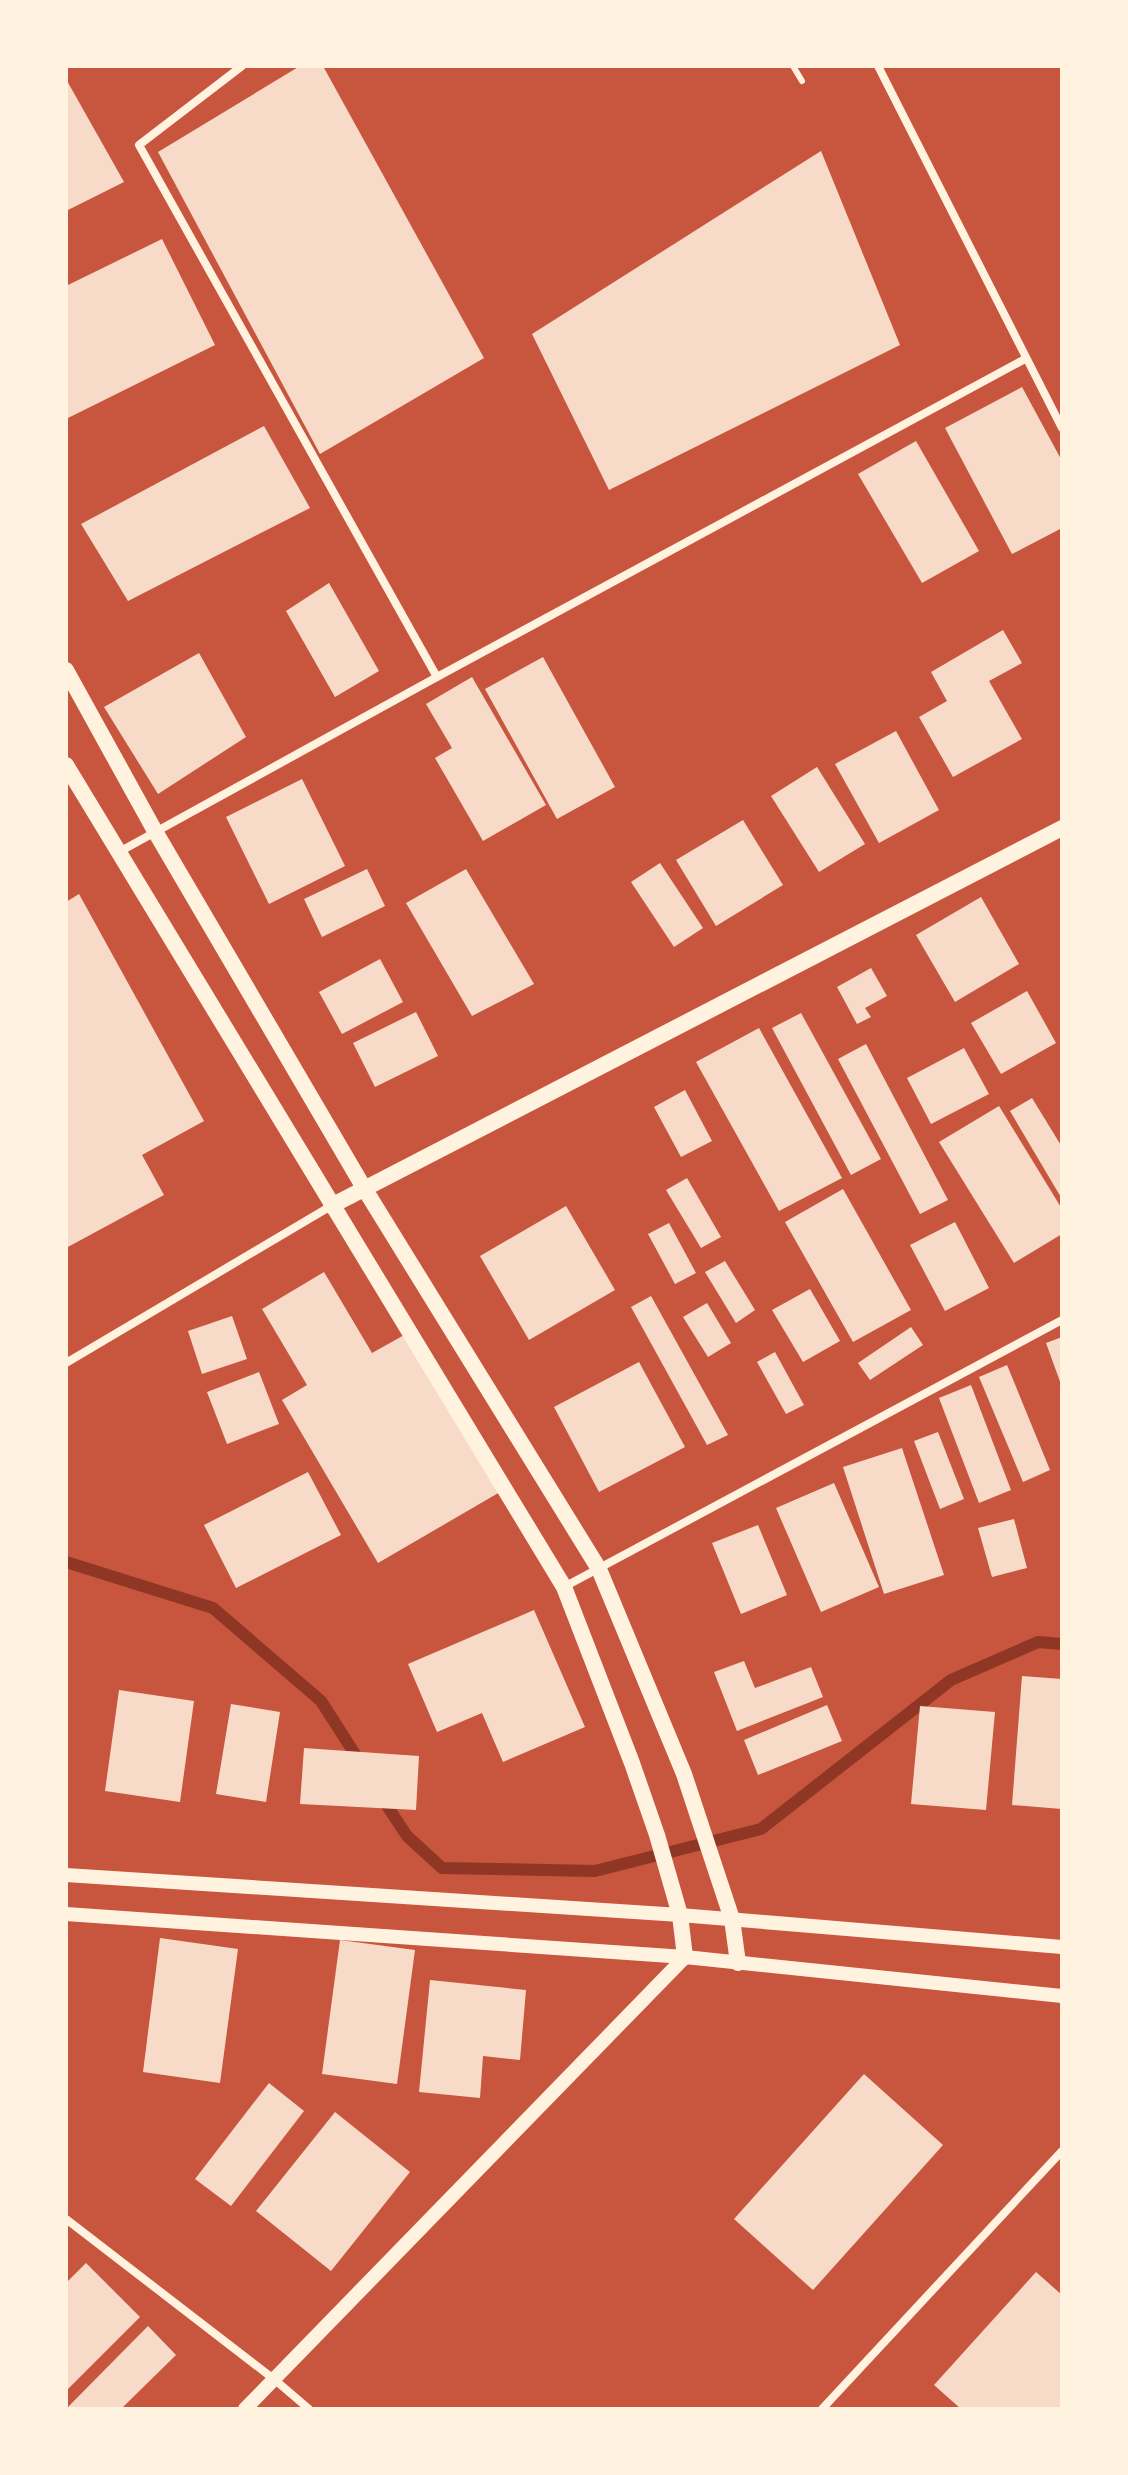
<svg xmlns="http://www.w3.org/2000/svg" width="1128" height="2475" font-family="'Source Serif 4',serif">
<rect width="100%" height="100%" fill="#c8553d"/>
<g fill="none" stroke-linecap="round" stroke-linejoin="round">
<g stroke="#8f3625" stroke-width="12">
<polyline points="66,1562 213,1608 321,1701 360,1762"/>
<polyline points="380,1795 407,1836 442,1868 595,1871 761,1829 951,1680 1038,1642 1062,1644"/>
</g>
</g>
<g fill="#f7dbc8">
<polygon points="300,66 323,66 484,358 320,454 158,152"/>
<polygon points="66,79 124,182 66,211"/>
<polygon points="821,151 900,345 609,490 532,334"/>
<polygon points="162,239 215,345 66,419 66,286"/>
<polygon points="1022,387 1062,461 1062,528 1012,554 945,428"/>
<polygon points="264,426 310,508 128,601 81,524"/>
<polygon points="916,441 979,551 922,583 858,474"/>
<polygon points="329,583 379,671 335,697 286,611"/>
<polygon points="1003,630 1022,663 989,681 1022,739 953,777 919,717 947,701 931,672"/>
<polygon points="199,653 246,737 158,794 104,707"/>
<polygon points="543,657 615,787 557,819 485,689"/>
<polygon points="472,677 546,805 483,841 435,758 452,748 426,704"/>
<polygon points="896,731 939,810 879,843 835,764"/>
<polygon points="817,767 865,844 819,872 771,796"/>
<polygon points="302,779 345,866 269,904 226,817"/>
<polygon points="743,820 783,885 716,926 676,860"/>
<polygon points="660,863 703,928 674,947 631,882"/>
<polygon points="367,869 385,906 322,937 304,899"/>
<polygon points="466,869 534,984 472,1016 406,903"/>
<polygon points="79,894 204,1121 142,1155 164,1195 66,1248 66,902"/>
<polygon points="981,897 1019,964 955,1002 916,935"/>
<polygon points="380,959 403,1002 342,1034 319,992"/>
<polygon points="871,968 887,996 865,1008 871,1017 857,1024 837,987"/>
<polygon points="1027,991 1056,1043 1001,1074 971,1023"/>
<polygon points="416,1012 438,1056 375,1087 353,1043"/>
<polygon points="801,1013 881,1159 851,1175 772,1028"/>
<polygon points="759,1028 842,1178 779,1211 696,1062"/>
<polygon points="866,1044 948,1200 920,1214 838,1059"/>
<polygon points="964,1048 989,1094 931,1124 907,1078"/>
<polygon points="685,1090 712,1141 681,1157 654,1107"/>
<polygon points="1032,1098 1062,1147 1062,1199 1010,1111"/>
<polygon points="999,1106 1062,1209 1062,1234 1014,1263 939,1142"/>
<polygon points="687,1178 721,1237 701,1248 666,1190"/>
<polygon points="843,1189 911,1310 853,1342 785,1222"/>
<polygon points="566,1206 615,1290 529,1340 480,1256"/>
<polygon points="955,1222 989,1288 945,1311 910,1245"/>
<polygon points="669,1223 696,1273 675,1284 648,1234"/>
<polygon points="725,1261 755,1310 736,1323 705,1272"/>
<polygon points="324,1272 372,1353 406,1334 500,1492 378,1563 282,1400 307,1385 262,1309"/>
<polygon points="810,1289 840,1341 803,1362 772,1310"/>
<polygon points="651,1296 728,1435 707,1445 631,1307"/>
<polygon points="707,1303 731,1343 708,1357 683,1317"/>
<polygon points="232,1316 247,1359 202,1374 188,1331"/>
<polygon points="911,1327 923,1345 870,1380 858,1363"/>
<polygon points="1062,1337 1062,1387 1046,1343"/>
<polygon points="775,1352 804,1405 786,1414 757,1362"/>
<polygon points="639,1362 685,1447 599,1492 554,1407"/>
<polygon points="1007,1365 1050,1470 1023,1482 979,1377"/>
<polygon points="259,1372 279,1424 227,1444 207,1392"/>
<polygon points="971,1385 1011,1490 979,1503 939,1398"/>
<polygon points="938,1432 964,1499 940,1509 914,1441"/>
<polygon points="902,1448 944,1575 884,1594 843,1467"/>
<polygon points="308,1472 341,1535 236,1588 204,1525"/>
<polygon points="834,1483 879,1587 821,1612 776,1508"/>
<polygon points="1014,1519 1027,1568 992,1577 978,1528"/>
<polygon points="758,1525 787,1595 741,1614 712,1543"/>
<polygon points="534,1610 585,1727 503,1762 482,1713 437,1732 408,1664"/>
<polygon points="744,1661 755,1688 811,1667 823,1697 737,1731 714,1672"/>
<polygon points="1022,1676 1062,1679 1062,1809 1012,1805"/>
<polygon points="119,1690 194,1701 180,1802 105,1791"/>
<polygon points="231,1704 280,1712 266,1802 216,1794"/>
<polygon points="827,1705 842,1741 758,1775 744,1740"/>
<polygon points="920,1706 995,1712 986,1810 911,1804"/>
<polygon points="304,1748 419,1756 416,1810 300,1804"/>
<polygon points="160,1938 238,1949 220,2083 143,2072"/>
<polygon points="340,1940 415,1950 397,2084 322,2074"/>
<polygon points="430,1980 526,1990 520,2060 483,2056 480,2098 419,2092"/>
<polygon points="864,2074 943,2145 813,2290 734,2219"/>
<polygon points="269,2083 304,2111 231,2206 195,2179"/>
<polygon points="335,2112 410,2172 331,2271 256,2211"/>
<polygon points="86,2263 140,2317 66,2391 66,2283"/>
<polygon points="1036,2272 1062,2295 1062,2409 961,2409 934,2385"/>
<polygon points="148,2326 176,2355 121,2409 66,2409"/>
</g>
<g fill="none" stroke-linecap="round" stroke-linejoin="round">
<polyline stroke="#fff3e0" stroke-width="6" points="793,66 802,81"/>
<g stroke="#fff3e0" stroke-width="8">
<polyline points="242,66 139,145 437,677"/>
<polyline points="878,66 1062,428"/>
<polyline points="119,852 437,677 1025,359"/>
<polyline points="66,1363 331,1206"/>
<polyline points="564,1587 1062,1320"/>
<polyline points="66,2219 275,2380 309,2409"/>
<polyline points="822,2409 1062,2151"/>
</g>
<g stroke="#fff3e0" stroke-width="14">
<polyline points="66,1875 680,1915 1062,1947"/>
<polyline points="66,1914 685,1957 1062,1996"/>
<polyline points="245,2409 685,1957"/>
</g>
<g stroke="#fff3e0" stroke-width="16">
<polyline points="66,670 156,833 364,1188 599,1569 684,1774 732,1919 738,1963"/>
<polyline points="66,765 564,1587 632,1763 657,1835 680,1915 685,1957"/>
<polyline points="331,1206 1062,828"/>
</g>
</g>
<rect width="1128" height="2475" fill="none" stroke="#fff3e0" stroke-width="136"/>
</svg>
